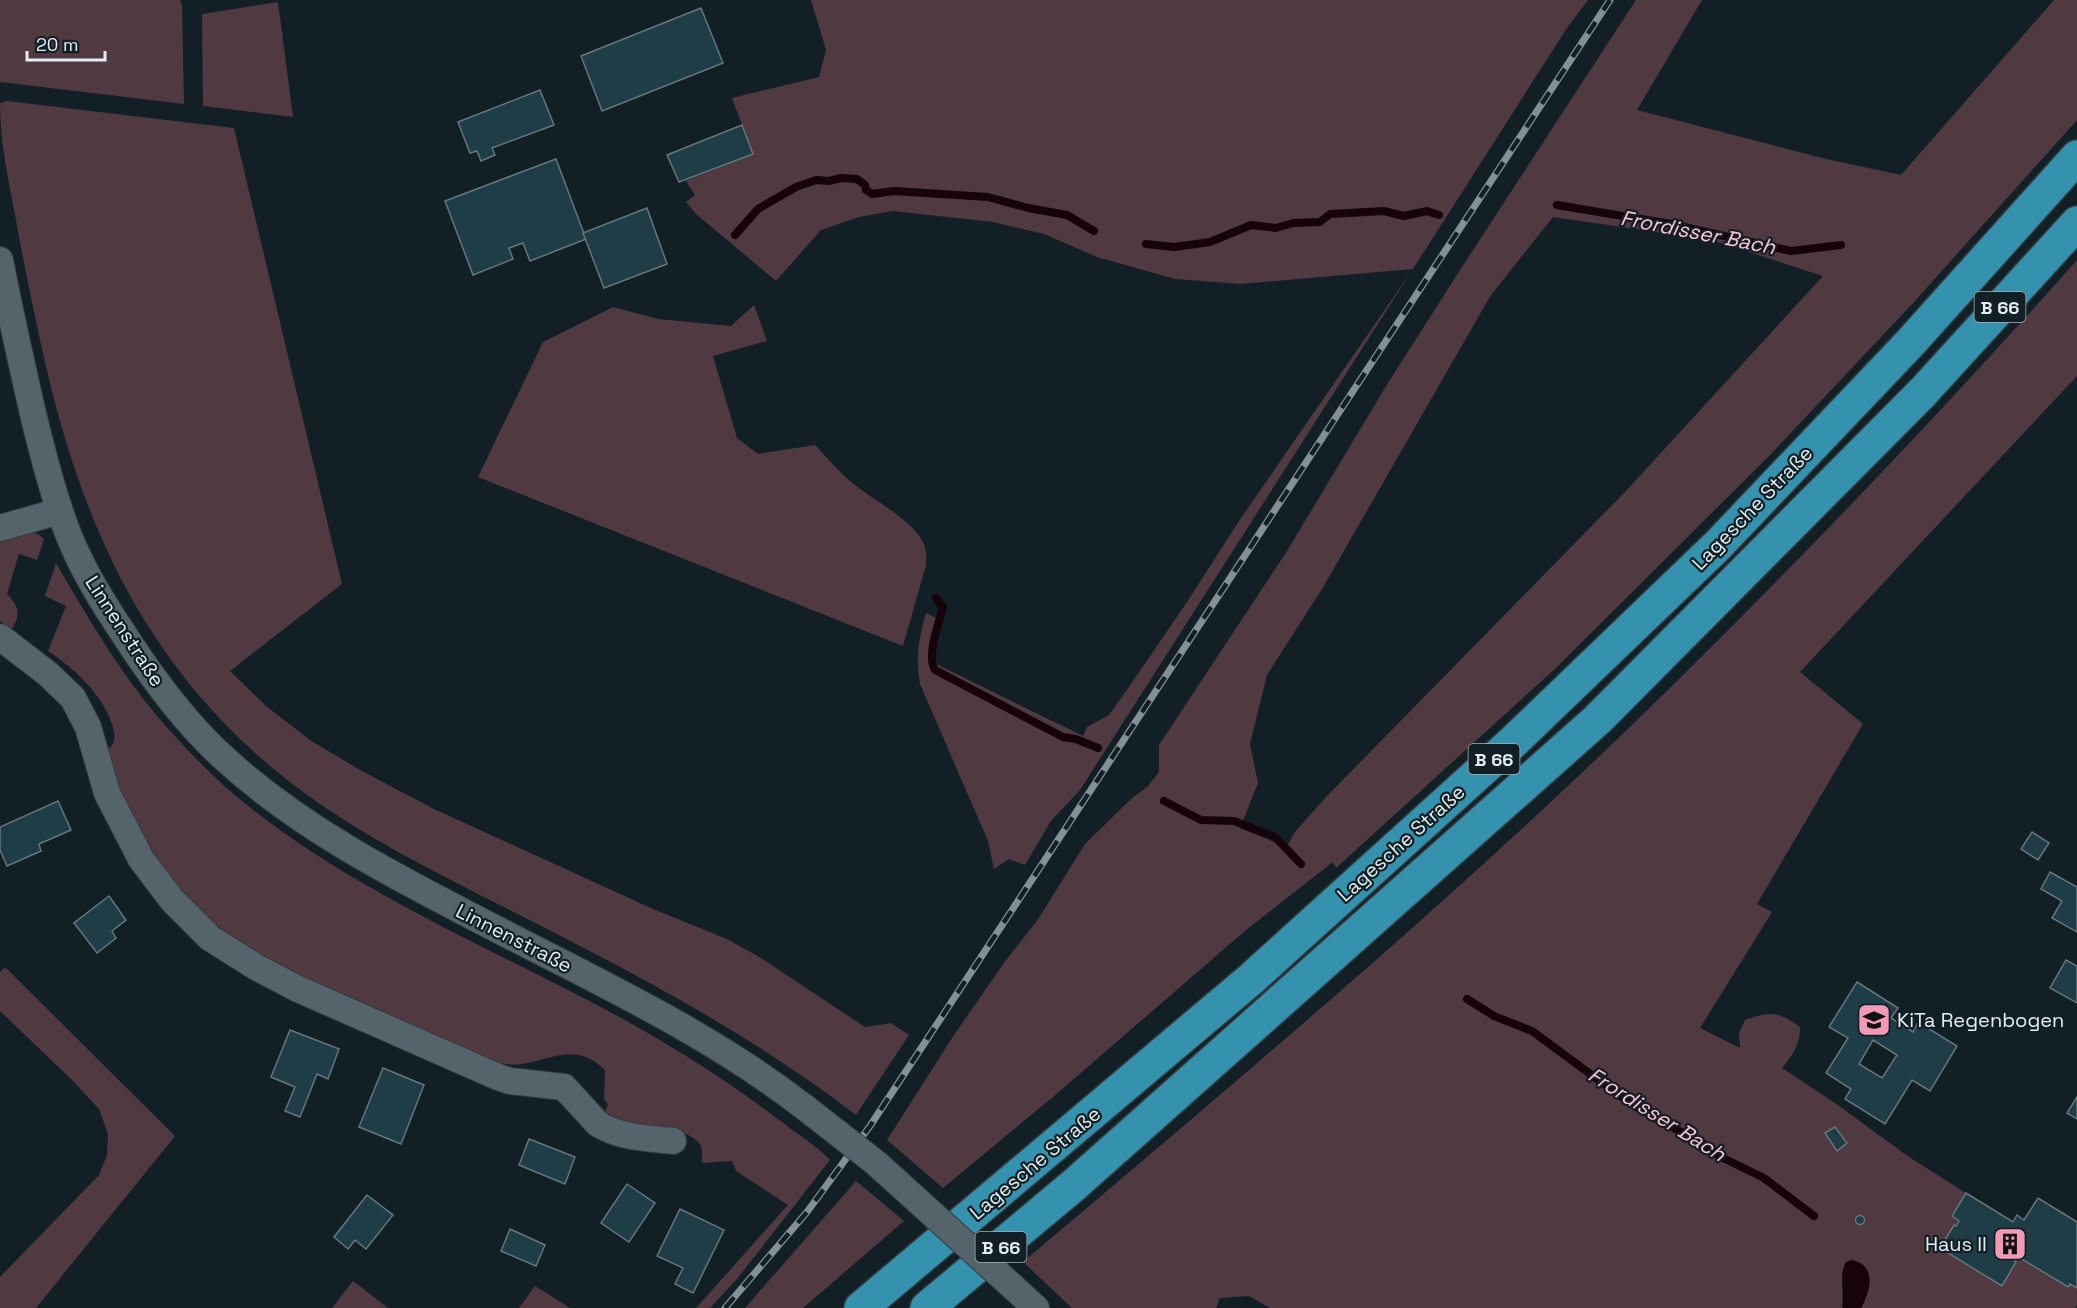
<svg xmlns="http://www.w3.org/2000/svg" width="2077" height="1308" font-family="'Space Grotesk',sans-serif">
<rect width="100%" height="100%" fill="#122025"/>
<g fill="#503940" fill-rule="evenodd">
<polygon points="0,0 180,0 182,6 184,104 0,82"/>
<path d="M811 0H1588L1567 28 1080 790 1051 821 1025 865 1009 859 994 869 988 841 920 684C915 656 919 639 926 613L936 618C938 633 928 648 934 663L1083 736 1087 727 1109 715 1131 684 1187 602 1239 521 1413 269 1241 284 1175 279 1097 257 1044 234 993 222 893 211 859 217 821 230 776 281 696 214 686 202 695 195 686 181 753 154 732 98 819 77 826 50Z"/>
<path d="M1636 0H1702L1637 110 1822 158 1901 175 2054 0H2077V120L1914 302 1772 453 1557 667 1336 868 1333 862 1246 930 1053 1097 943 1188 887 1140 954 1035 1006 960 1037 921 1085 844 1131 799 1148 786 1159 772V745L1287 551 1388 383 1462 267ZM1553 217 1712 240 1823 276 1625 492 1327 796 1294 833 1287 847 1240 828 1258 783 1250 744 1267 675 1322 589 1491 295Z"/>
<polygon points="278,2 293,117 203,106 202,14"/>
<path d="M7 101 234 128 342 584 230 671 266 706 310 740 360 770 434 809 653 909 727 939 761 958 865 1027 891 1023 909 1035 856 1115C761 1042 657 985 551 931 449 878 339 830 253 751 137 646 79 512 45 362 34 313 24 265 15 215 8 178 0 141 0 103Z"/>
<path d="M2077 260V376L1800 672 1863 724 1757 904 1772 912 1700 1028 1740 1048 1739 1033 1745 1020C1770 1011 1778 1011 1800 1027 1801 1042 1792 1057 1782 1068L1835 1103 1909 1157 1966 1193 1956 1226 1954 1225 1940 1248 2002 1286 2016 1263 2014 1261 2017 1256 2067 1287 2071 1284 2077 1288V1305L2075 1308H1270L1249 1296 1220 1298 1216 1308H1072L1023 1262C1244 1075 1467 888 1674 684 1813 547 1947 406 2077 260Z"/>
<path d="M754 305 767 341 713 356 737 438 758 454 815 445C828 459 840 473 855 485 875 501 912 520 923 542 927 549 926 558 926 565L903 646 478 477 543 342 613 307 658 319 731 326Z"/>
<path d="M30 532 38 534 44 539 37 560 19 554 7 594C19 607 21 614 12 629L0 621V539Z"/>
<path d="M56 563C87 616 118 670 158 717 185 748 214 779 247 805 342 881 454 932 562 987 638 1025 711 1068 779 1120 796 1133 816 1145 830 1160L737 1279 710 1308H696L788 1205 736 1171 732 1161 702 1163C702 1156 703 1150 700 1144 684 1123 639 1131 617 1122 613 1121 608 1118 604 1115L608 1104 604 1099 605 1070C576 1042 554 1059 522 1064 510 1066 500 1063 489 1060 449 1042 409 1025 368 1007 314 984 258 960 213 922 163 881 122 811 108 749 117 743 115 733 112 724 101 693 75 669 48 651L66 606 45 596Z"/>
<polygon points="5,967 175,1136 36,1308 0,1308 0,1277 99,1175 107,1155 108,1134 99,1109 72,1080 0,1011 0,972"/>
<polygon points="856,1181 904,1221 803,1308 745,1308"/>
<polygon points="353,1281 388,1308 332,1308"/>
<polygon points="535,1286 570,1308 519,1308"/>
</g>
<path fill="#17030a" d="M1851 1260C1877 1264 1871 1291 1861 1308H1843L1842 1306C1845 1290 1838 1277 1846 1262Z"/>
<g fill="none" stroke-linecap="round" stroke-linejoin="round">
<g stroke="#17030a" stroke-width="8">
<polyline points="1557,205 1671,224 1791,251 1841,245"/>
<polyline points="735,235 758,209 796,187 816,180 829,181 841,178 857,179 865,185 866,190 872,194 894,191 988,197 1028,208 1067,215 1094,231"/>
<polyline points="1146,244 1174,247 1210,242 1251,225 1276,228 1293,223 1320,222 1330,214 1384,211 1404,216 1427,211 1439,215"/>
<path d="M936 598 943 607C939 623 926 656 935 670L1063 737 1076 739 1098 748"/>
<polyline points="1164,801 1201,820 1234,821 1275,837 1301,864"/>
<polyline points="1467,999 1494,1016 1532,1031 1627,1101 1660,1121 1703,1143 1719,1156 1764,1178 1814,1216"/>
</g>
</g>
<g fill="#1e3d47" stroke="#65767c" stroke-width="1.5" fill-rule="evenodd">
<polygon points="701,8 723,63 602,111 581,56"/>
<polygon points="540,90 554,125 492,148 495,155 481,161 477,151 470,153 458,122"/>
<polygon points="742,125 753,154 679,182 667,155"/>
<polygon points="556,159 586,239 530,261 523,243 509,248 513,259 473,275 445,201"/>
<polygon points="647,208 667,264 604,288 583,233"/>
<polygon points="58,801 71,830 39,844 41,851 7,866 0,850 0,827"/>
<polygon points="2032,832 2049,843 2038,860 2021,849"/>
<polygon points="2050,872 2077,887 2077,932 2052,918 2062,901 2041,889"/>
<polygon points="109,896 126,920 112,931 116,938 97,953 74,923"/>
<polygon points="2066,960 2077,966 2077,1003 2050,988"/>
<path d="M1857 982 1898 1008 1891 1018 1913 1032 1918 1022 1957 1046 1930 1091 1912 1080 1885 1124 1845 1099 1851 1089 1826 1073 1848 1038 1829 1027ZM1873 1040 1897 1055 1882 1078 1859 1064Z"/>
<polygon points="290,1030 339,1049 328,1079 317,1074 300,1117 285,1111 295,1087 271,1077"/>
<polygon points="383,1068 424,1085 401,1144 359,1127"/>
<polygon points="2077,1097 2077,1119 2067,1113"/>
<polygon points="1835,1127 1847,1143 1837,1151 1825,1133"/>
<polygon points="529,1139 575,1157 565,1184 519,1165"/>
<polygon points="627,1184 655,1203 629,1242 601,1223"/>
<polygon points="1966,1193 2013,1222 2017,1215 2024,1220 2038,1198 2077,1222 2077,1288 2070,1284 2068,1287 2017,1256 2014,1261 2016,1262 2002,1286 1940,1248 1954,1225 1956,1226 1959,1221 1952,1216"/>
<polygon points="367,1195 393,1215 366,1249 355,1240 348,1249 334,1237"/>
<polygon points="680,1209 724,1230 693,1293 675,1284 683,1268 657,1256"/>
<circle cx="1860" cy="1220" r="4.5"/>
<polygon points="510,1229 545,1245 536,1266 501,1251"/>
</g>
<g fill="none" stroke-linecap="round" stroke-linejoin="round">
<defs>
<g id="street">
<path d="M0 260C10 313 22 365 34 418 44 458 54 498 69 536 84 573 105 606 127 639 155 682 186 724 225 759 307 834 410 884 508 935 609 987 712 1036 803 1106"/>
<polyline points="0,528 46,515 59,509"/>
<path d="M0 637 48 674 73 698 88 727 107 793 141 859 172 900 210 938 256 967 298 989 498 1077 510 1081 564 1087 598 1124C621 1138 647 1138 673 1141"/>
<polyline points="1013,1287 1036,1308"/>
</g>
<g id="highway">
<polyline points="861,1308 1251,979 1514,741 1718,545 1911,342 2077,157"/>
<polyline points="927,1308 1074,1185 1598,719 1923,392 2077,223"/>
</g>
</defs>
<use href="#street" stroke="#333c40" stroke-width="28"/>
<use href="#highway" stroke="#333c40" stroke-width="36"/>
<use href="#street" stroke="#54646a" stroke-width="26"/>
<use href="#highway" stroke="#3492af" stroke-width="33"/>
<defs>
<polyline id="rail" points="725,1308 807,1212 870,1126 1610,0"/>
</defs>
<use href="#rail" stroke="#859095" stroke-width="7"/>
<use href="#rail" stroke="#122025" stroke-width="4.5" stroke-dasharray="14" stroke-linecap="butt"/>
<defs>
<polyline id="street-bridge" points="803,1106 876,1163 1013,1287"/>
</defs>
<use href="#street-bridge" stroke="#333c40" stroke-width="28" stroke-linecap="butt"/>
<use href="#street-bridge" stroke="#54646a" stroke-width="26"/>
</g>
<defs>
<symbol id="school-square" viewBox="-11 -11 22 22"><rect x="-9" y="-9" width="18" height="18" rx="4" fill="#f09ab6" stroke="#122025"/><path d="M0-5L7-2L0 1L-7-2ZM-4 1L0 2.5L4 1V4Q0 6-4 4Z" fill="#111"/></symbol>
<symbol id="building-square" viewBox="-11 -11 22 22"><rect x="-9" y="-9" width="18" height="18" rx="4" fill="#f09ab6" stroke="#122025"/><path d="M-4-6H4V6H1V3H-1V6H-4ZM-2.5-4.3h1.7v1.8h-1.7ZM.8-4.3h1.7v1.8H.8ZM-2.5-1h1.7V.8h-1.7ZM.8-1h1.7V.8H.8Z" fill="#111"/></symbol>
</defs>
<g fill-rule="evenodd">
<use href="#school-square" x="1855" y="1001" width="38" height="38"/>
<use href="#building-square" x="1991" y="1225" width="38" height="38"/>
</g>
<g text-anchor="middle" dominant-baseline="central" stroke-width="4.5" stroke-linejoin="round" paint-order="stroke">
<g fill="#122025" stroke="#a5b0b4" stroke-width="1.5">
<rect x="1974.5" y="292" width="51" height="30" rx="4.5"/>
<rect x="1468.5" y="744" width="51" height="30" rx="4.5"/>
<rect x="975.5" y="1232" width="51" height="30" rx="4.5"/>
</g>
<g font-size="18" font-weight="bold" fill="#e4edf1">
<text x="2000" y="307">B 66</text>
<text x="1494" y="759">B 66</text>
<text x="1001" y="1247">B 66</text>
</g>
<g font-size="20" fill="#e4edf1" stroke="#122025">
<text transform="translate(1752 508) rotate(-46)">Lagesche Straße</text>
<text transform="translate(125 631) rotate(57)">Linnenstraße</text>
<text transform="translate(1401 843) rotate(-42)">Lagesche Straße</text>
<text transform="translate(514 938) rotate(27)">Linnenstraße</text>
<text transform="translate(1035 1163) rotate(-40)">Lagesche Straße</text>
</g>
<g font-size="20" fill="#e4edf1" stroke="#122025" text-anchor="start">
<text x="1897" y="1020">KiTa Regenbogen</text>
<text x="1987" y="1244" text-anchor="end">Haus II</text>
</g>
<g font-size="21" font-style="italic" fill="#fec2d4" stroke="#122025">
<text transform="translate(1698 232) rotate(11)">Frordisser Bach</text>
<text transform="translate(1657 1114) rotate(32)">Frordisser Bach</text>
</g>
</g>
<path d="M27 51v9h78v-9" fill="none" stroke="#e4edf1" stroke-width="3"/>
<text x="36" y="51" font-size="18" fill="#e4edf1" stroke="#122025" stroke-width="4.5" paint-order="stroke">20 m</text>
</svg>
